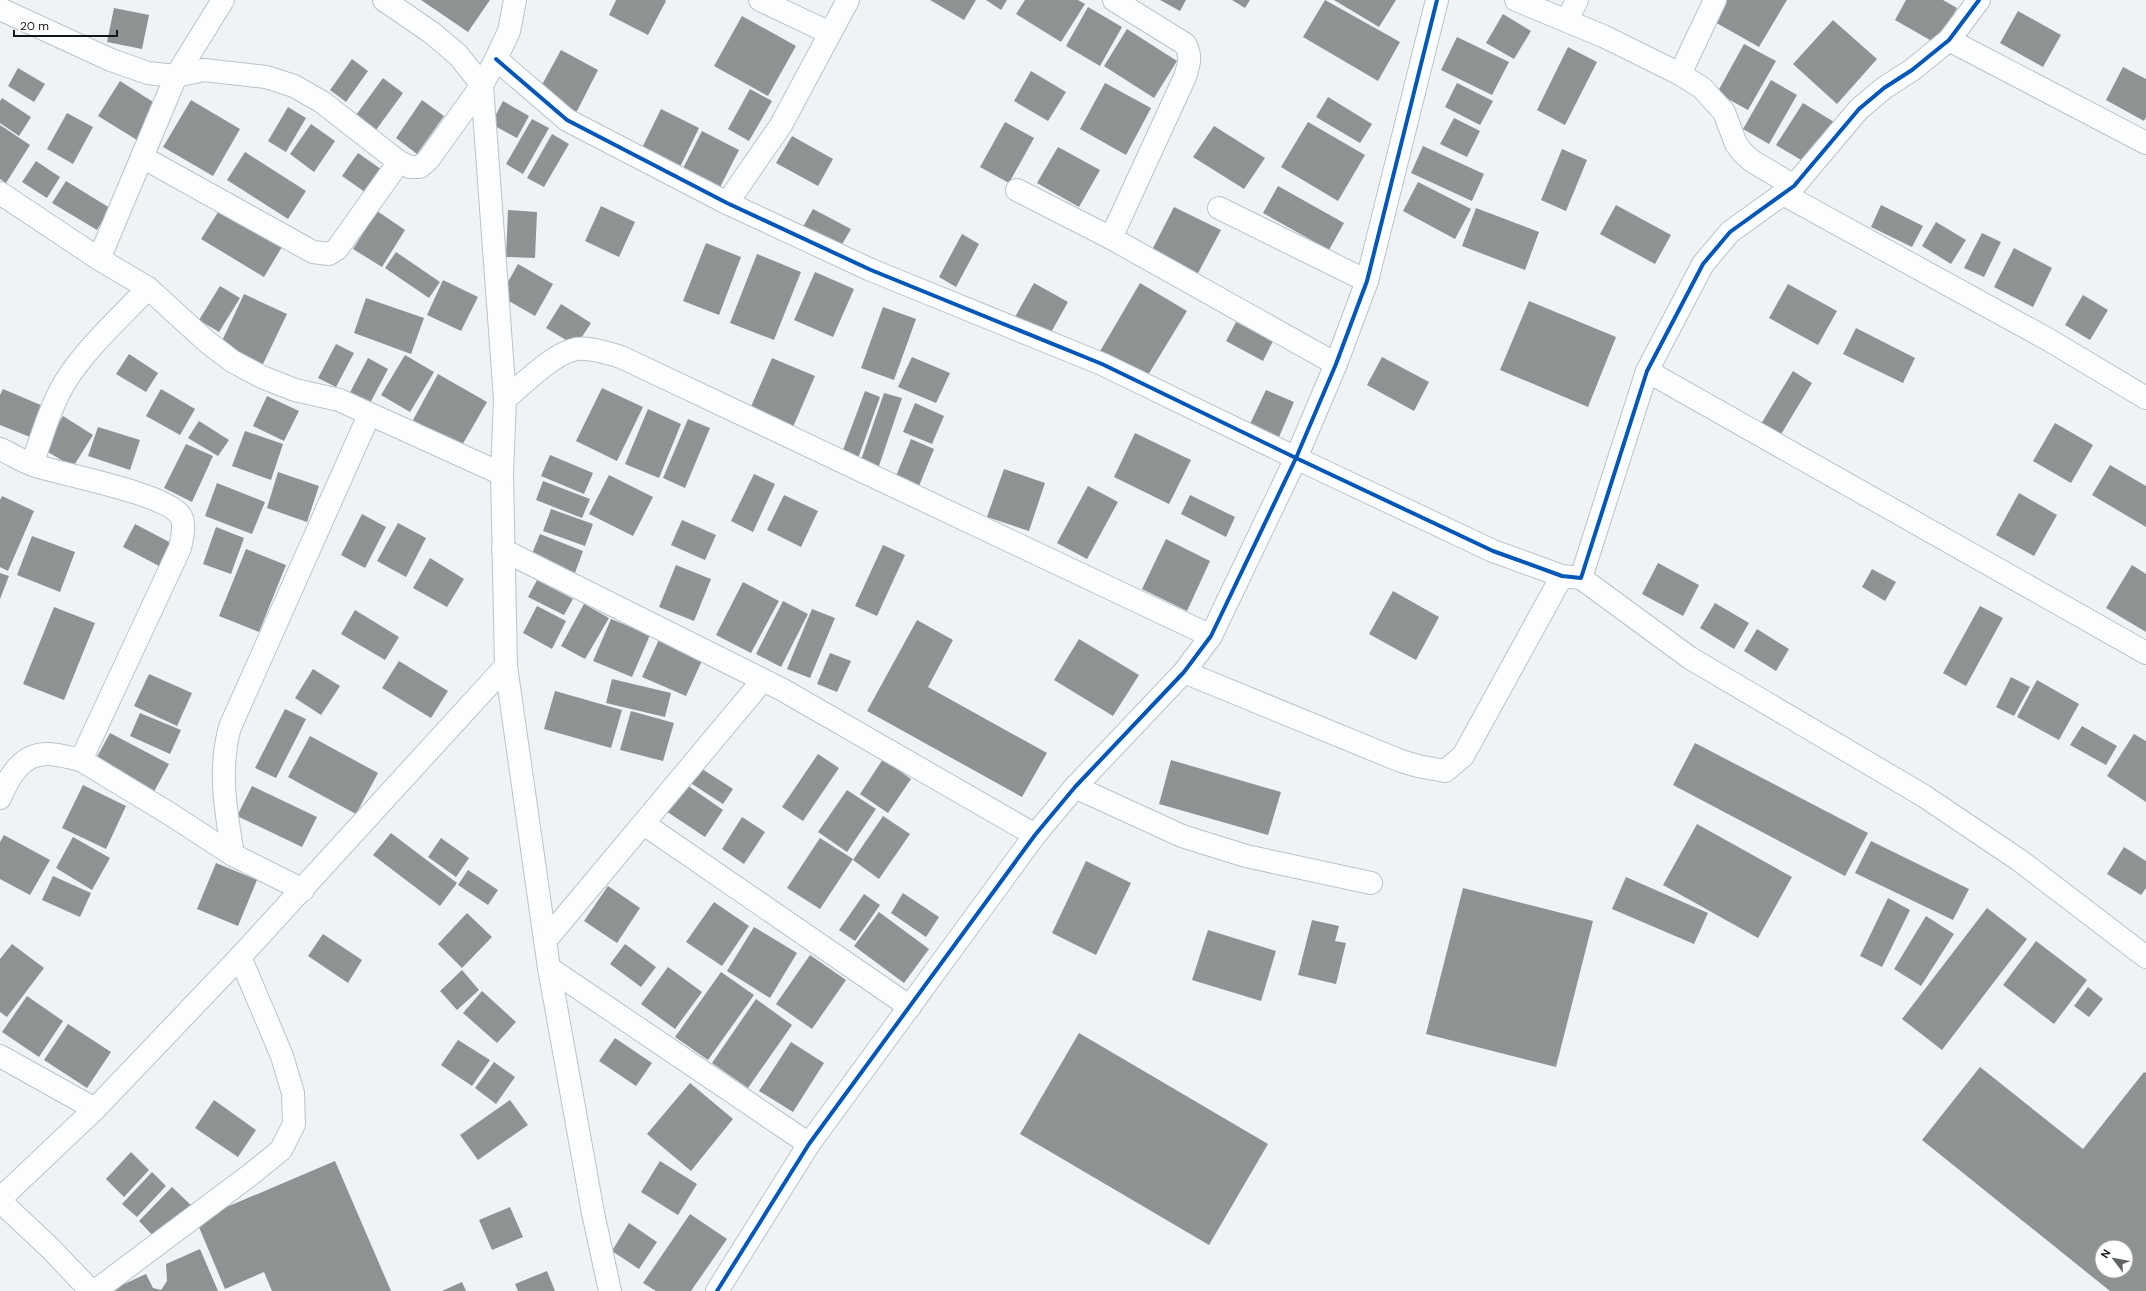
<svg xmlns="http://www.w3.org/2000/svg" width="2146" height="1291" font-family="'DM Sans',sans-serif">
<rect width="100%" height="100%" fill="#eef4f6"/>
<g fill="#8e9293" fill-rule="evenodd">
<polygon points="421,0 490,0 468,32"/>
<polygon points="616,0 665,0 666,1 648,35 609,15"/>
<polygon points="930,0 976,0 964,20"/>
<polygon points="986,0 1007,0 1001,10"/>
<polygon points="1025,0 1078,0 1085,4 1061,42 1016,14"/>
<polygon points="1160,0 1186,0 1180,11"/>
<polygon points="1232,0 1250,0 1245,8"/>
<polygon points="1325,0 1400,42 1378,81 1303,37"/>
<polygon points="1334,0 1396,0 1379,27"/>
<polygon points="1725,0 1787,0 1759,47 1713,21"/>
<polygon points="1906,0 1943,0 1957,8 1937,44 1895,20"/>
<polygon points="1088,7 1122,27 1100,66 1066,46"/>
<polygon points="114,8 149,15 142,49 107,42"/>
<polygon points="2018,11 2061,35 2043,67 2000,43"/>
<polygon points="1503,14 1531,31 1514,59 1486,43"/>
<polygon points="742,16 796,46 768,96 714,66"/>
<polygon points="1833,20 1877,59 1837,104 1793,64"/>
<polygon points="1127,29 1177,61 1154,98 1104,66"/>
<polygon points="1457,37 1509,62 1492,95 1441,70"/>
<polygon points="1744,44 1776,61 1748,110 1717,93"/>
<polygon points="1568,47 1597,62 1565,125 1537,110"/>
<polygon points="561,50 598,70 576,113 538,92"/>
<polygon points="352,59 368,71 346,102 330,90"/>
<polygon points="2123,67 2146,79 2146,117 2144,121 2106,100"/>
<polygon points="18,68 45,84 34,102 8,86"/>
<polygon points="1031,71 1066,92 1048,121 1014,101"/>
<polygon points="383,78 403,93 376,130 356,115"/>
<polygon points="1771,80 1797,95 1769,144 1743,129"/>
<polygon points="120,81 158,105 137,140 98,116"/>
<polygon points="1105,83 1151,108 1126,155 1080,129"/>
<polygon points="1457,83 1493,101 1480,125 1445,107"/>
<polygon points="750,89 772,101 749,141 728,129"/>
<polygon points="1328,97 1372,124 1360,143 1316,117"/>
<polygon points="2,98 31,117 19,136 0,123 0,101"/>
<polygon points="191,100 240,129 213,176 163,147"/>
<polygon points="422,100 444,116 417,154 396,138"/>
<polygon points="503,101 529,116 517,138 491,124"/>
<polygon points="1803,103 1834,122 1808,164 1776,145"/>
<polygon points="288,107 306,118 286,152 268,141"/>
<polygon points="661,109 699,128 680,167 642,148"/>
<polygon points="67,113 93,127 73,164 47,149"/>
<polygon points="1454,118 1480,131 1467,157 1440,144"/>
<polygon points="532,119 549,128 523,174 506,164"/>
<polygon points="1005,122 1034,138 1009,183 980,167"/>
<polygon points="1308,122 1365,155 1338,201 1281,167"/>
<polygon points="311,124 335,141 314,172 290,154"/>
<polygon points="0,125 30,145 6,183 0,179"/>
<polygon points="1214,126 1265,158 1244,189 1193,157"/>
<polygon points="702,131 739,150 716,195 679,176"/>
<polygon points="552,134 569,144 544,187 527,178"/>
<polygon points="792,136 833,159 818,186 776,163"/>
<polygon points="1423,146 1484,174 1472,201 1411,173"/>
<polygon points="1058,147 1100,170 1079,207 1037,183"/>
<polygon points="1562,149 1587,160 1566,211 1541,200"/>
<polygon points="245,152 306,191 288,219 227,180"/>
<polygon points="358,153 388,174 372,197 342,176"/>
<polygon points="36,161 60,177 47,198 22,182"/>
<polygon points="66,181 110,208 97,230 52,203"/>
<polygon points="1418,182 1471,209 1455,239 1403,211"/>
<polygon points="1278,186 1344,223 1329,250 1263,213"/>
<polygon points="1616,205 1671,235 1655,264 1600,234"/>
<polygon points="1881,205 1923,226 1912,247 1871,227"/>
<polygon points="601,206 635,222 619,257 585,241"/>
<polygon points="1174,207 1221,230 1197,275 1151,252"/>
<polygon points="1476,208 1539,232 1525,270 1462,246"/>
<polygon points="220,209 282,247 264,277 201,239"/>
<polygon points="813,209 851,229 837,253 800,232"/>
<polygon points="508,210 537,212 535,258 506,257"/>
<polygon points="377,211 405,230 382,267 353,249"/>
<polygon points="1936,222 1966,240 1951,264 1922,246"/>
<polygon points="1982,233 2001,242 1984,277 1964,268"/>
<polygon points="962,234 979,244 956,287 939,277"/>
<polygon points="706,243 741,257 719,315 683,301"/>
<polygon points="2014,248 2052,268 2033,307 1994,287"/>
<polygon points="396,252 440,282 429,298 385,268"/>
<polygon points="757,254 801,272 774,340 730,323"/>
<polygon points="518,264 553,284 535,316 500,296"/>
<polygon points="815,272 854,289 833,337 794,320"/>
<polygon points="443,280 478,297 461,331 427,315"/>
<polygon points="1034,283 1068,302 1049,336 1015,317"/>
<polygon points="1140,283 1187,311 1145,380 1099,353"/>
<polygon points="1788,284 1837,311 1818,345 1769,318"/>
<polygon points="220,286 240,298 219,332 199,320"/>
<polygon points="244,294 287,314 263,364 221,343"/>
<polygon points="2083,295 2108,310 2090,340 2065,325"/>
<polygon points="366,298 424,318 411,354 354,333"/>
<polygon points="1529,301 1616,337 1588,407 1500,370"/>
<polygon points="561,304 591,323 576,346 546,328"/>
<polygon points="883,307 916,319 894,380 861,368"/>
<polygon points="1236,322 1273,341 1263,361 1226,341"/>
<polygon points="1856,328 1915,358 1903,383 1843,354"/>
<polygon points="336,344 354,353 336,387 318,378"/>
<polygon points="129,354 158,373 146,392 116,374"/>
<polygon points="405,355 434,372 410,412 381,395"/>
<polygon points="912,357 950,373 936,403 898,387"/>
<polygon points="1382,357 1429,382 1414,411 1367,385"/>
<polygon points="368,358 388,369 367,409 347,398"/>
<polygon points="772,358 815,376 793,427 750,409"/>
<polygon points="1793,371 1812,383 1780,436 1761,424"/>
<polygon points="438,374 487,402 461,447 413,420"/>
<polygon points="602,388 643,407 617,461 576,441"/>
<polygon points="3,389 43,406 30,437 0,425 0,395"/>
<polygon points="161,389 195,409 180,435 146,416"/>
<polygon points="1266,390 1294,402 1279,437 1250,424"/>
<polygon points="865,391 880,397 856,464 840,458"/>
<polygon points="884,393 902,398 878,469 860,463"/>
<polygon points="267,396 299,411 284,441 253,426"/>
<polygon points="915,403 944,416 932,444 903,432"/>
<polygon points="648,409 681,424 659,478 625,464"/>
<polygon points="63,416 93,435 73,467 43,449"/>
<polygon points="688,419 710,428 685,488 663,478"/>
<polygon points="199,421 229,440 218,456 188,438"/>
<polygon points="2055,423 2093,445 2071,483 2033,461"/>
<polygon points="98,427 140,440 130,470 88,456"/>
<polygon points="245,431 283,444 271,480 232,466"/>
<polygon points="1135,433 1191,460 1169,504 1114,477"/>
<polygon points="911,439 934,449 919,486 896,476"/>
<polygon points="186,444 213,456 192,502 164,488"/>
<polygon points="550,455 593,473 584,494 541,476"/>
<polygon points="2110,465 2146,486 2146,527 2092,495"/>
<polygon points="1004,469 1045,483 1029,531 987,517"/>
<polygon points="278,472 319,486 307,522 267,508"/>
<polygon points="754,474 775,484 753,532 731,521"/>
<polygon points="609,475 653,497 633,536 589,514"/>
<polygon points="543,481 590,499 582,518 536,500"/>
<polygon points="217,483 265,502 252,534 205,516"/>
<polygon points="1088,486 1118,502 1087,559 1057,543"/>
<polygon points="2019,493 2057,515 2034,556 1996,535"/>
<polygon points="784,495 818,511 801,547 767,530"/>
<polygon points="1190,495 1235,517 1226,537 1181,514"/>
<polygon points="2,496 34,511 8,571 0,567 0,500"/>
<polygon points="551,509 593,524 585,546 543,531"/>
<polygon points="362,514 386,527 365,568 341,555"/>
<polygon points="682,520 716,535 705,560 671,545"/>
<polygon points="398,523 426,538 406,577 377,561"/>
<polygon points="135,524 173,544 161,567 123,547"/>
<polygon points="216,527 244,538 231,574 203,564"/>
<polygon points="540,534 583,551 575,573 531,556"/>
<polygon points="32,536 75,552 60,592 17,575"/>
<polygon points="1166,539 1210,561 1187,611 1142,589"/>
<polygon points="883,545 905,555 877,616 855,606"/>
<polygon points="246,549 286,565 259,632 219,616"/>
<polygon points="430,558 464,579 447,607 413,588"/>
<polygon points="1658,563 1699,585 1683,616 1642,594"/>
<polygon points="676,565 711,579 694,621 659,607"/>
<polygon points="2132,565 2146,574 2146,632 2106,608"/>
<polygon points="1872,569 1896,582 1885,601 1862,587"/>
<polygon points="0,573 9,576 0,599"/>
<polygon points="537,580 573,599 564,615 528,597"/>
<polygon points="743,582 779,601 751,653 716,635"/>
<polygon points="1393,591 1439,617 1416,660 1369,634"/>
<polygon points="783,601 808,614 781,667 756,654"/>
<polygon points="1715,603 1749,623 1734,649 1700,628"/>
<polygon points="584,604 609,618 585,659 561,646"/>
<polygon points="537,606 566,621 552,649 523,633"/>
<polygon points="1980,606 2003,618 1966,686 1943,673"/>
<polygon points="54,607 95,623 64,700 23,684"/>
<polygon points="812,609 835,618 810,678 787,669"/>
<polygon points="355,610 399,637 385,660 341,634"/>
<polygon points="611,619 650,635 632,677 593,661"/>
<polygon points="917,620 953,640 928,687 1047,753 1022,797 867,711"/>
<polygon points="1757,629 1789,649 1776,671 1744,651"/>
<polygon points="661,635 705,654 686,696 642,677"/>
<polygon points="1079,639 1139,675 1113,716 1054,680"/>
<polygon points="830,653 851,661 837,692 817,684"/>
<polygon points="399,661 448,691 431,718 382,688"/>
<polygon points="313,669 340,686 321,715 295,698"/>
<polygon points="149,674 192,693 177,726 134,706"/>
<polygon points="2011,677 2030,687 2014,716 1996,707"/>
<polygon points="612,679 671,693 665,717 606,703"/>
<polygon points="2037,680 2079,704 2059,740 2017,717"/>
<polygon points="555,691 622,710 611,748 544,729"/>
<polygon points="285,709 306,719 276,778 255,768"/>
<polygon points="631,711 674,723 663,761 620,750"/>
<polygon points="140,713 181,730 170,754 130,736"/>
<polygon points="2082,726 2117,746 2106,765 2070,745"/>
<polygon points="110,733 169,764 151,797 92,766"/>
<polygon points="2134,734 2146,741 2146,802 2107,776"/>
<polygon points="310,736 378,773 356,814 288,777"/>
<polygon points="1695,743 1868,833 1845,876 1673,785"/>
<polygon points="818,754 839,768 803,821 782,807"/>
<polygon points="883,759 911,779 888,813 860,794"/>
<polygon points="1171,760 1281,792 1268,835 1159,804"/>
<polygon points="699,767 733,789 723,804 689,782"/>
<polygon points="684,783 723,810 705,837 666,811"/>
<polygon points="83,785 126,806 106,849 62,828"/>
<polygon points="252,786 317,817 302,847 237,816"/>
<polygon points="847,790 876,809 847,852 818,832"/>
<polygon points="883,816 910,834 879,879 853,860"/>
<polygon points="742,817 765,832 744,864 722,849"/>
<polygon points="1697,824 1792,877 1758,938 1663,885"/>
<polygon points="391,833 457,883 440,906 373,855"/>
<polygon points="4,835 50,860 30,895 0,879 0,842"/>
<polygon points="73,837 110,858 92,890 56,868"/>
<polygon points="441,838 469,858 456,877 428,857"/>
<polygon points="820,838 853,859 820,909 787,888"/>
<polygon points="1871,841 1969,889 1953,920 1855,873"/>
<polygon points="2124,847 2146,861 2146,888 2141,895 2107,874"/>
<polygon points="1086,861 1131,883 1096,955 1052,933"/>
<polygon points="216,863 257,880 238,926 197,909"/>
<polygon points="468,870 498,890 488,905 458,885"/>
<polygon points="53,876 91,893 80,917 42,900"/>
<polygon points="1626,877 1708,913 1694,944 1612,909"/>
<polygon points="608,886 640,908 617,943 584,921"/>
<polygon points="1463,888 1593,921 1556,1067 1426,1034"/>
<polygon points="903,893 939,917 926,937 891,913"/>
<polygon points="864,894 880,905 855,941 839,930"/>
<polygon points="1888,898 1910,910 1882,967 1860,956"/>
<polygon points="714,902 749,926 722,966 686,942"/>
<polygon points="1987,908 2027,939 1942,1050 1902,1019"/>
<polygon points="879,912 929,949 904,983 854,946"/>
<polygon points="467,913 492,937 462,968 438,944"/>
<polygon points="1926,916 1954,934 1921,986 1894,969"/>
<polygon points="1312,920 1339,926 1335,941 1346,943 1336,984 1298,975"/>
<polygon points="754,927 797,953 770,998 727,971"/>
<polygon points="1208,930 1276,951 1261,1001 1192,980"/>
<polygon points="323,934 362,960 348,983 308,956"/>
<polygon points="2036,941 2087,980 2054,1024 2003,985"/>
<polygon points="12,944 44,968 7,1017 0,1012 0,959"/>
<polygon points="625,944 656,967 641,987 610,964"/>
<polygon points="810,955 846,980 812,1029 776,1004"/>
<polygon points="668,967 702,992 675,1029 641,1004"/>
<polygon points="462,970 479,990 457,1010 440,991"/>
<polygon points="721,972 754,995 708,1060 675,1037"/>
<polygon points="2088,987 2103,999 2089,1017 2074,1006"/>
<polygon points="482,991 516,1022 497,1043 463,1013"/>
<polygon points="27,996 63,1021 39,1057 2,1032"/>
<polygon points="756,999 792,1025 748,1088 712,1063"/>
<polygon points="68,1024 111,1052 87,1088 44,1060"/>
<polygon points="1079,1033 1268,1144 1209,1245 1020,1134"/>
<polygon points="615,1038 652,1063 636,1086 599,1061"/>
<polygon points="458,1040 490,1060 472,1086 441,1065"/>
<polygon points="791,1042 824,1063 793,1112 759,1091"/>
<polygon points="494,1062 515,1077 496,1104 475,1088"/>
<path d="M1980 1067 2083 1149 2144 1072 2146 1073V1291H2110L1922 1140ZM2102 1247H2126V1271H2102Z"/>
<polygon points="690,1083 733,1119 691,1171 647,1134"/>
<polygon points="214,1100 256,1130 238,1157 195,1128"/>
<polygon points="510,1100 528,1125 478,1160 460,1135"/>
<polygon points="131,1152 149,1170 124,1197 106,1179"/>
<polygon points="335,1161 391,1291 272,1291 264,1272 225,1289 196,1220"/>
<polygon points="660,1161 697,1184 678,1215 641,1192"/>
<polygon points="152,1172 166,1186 137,1217 122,1204"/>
<polygon points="172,1187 193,1207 159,1242 139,1221"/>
<polygon points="510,1207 523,1237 492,1250 479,1220"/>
<polygon points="690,1214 727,1239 691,1291 656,1291 643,1283"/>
<polygon points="629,1223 657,1242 639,1269 612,1251"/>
<polygon points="200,1249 218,1291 109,1291 146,1274 153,1288 161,1290 167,1281 166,1264"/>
<polygon points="547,1271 555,1291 518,1291 515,1284"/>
<polygon points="462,1282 466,1291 442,1291"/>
</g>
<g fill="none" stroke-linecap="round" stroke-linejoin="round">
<defs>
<g id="minor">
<polyline points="384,0 432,33 458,55 482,85 505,399 502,474 506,666 549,968 593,1213 610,1291"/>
<polyline points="760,0 830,33"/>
<polyline points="1437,0 1367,281 1336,364 1296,458 1493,551 1562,576 1581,578 1647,371 1703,264 1730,232 1794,186 1859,109 1884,88 1912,70 1949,40 1979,0"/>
<polyline points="1516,0 1603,36 1680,74 1702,88 1724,112 1736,144 1743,153 1752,161 1794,186"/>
<polyline points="0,9 111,60 148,73 176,76 204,70 266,77 294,86 322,102 399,162 410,167 420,167 428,160 482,85 496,59 509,31 515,0"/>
<polyline points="1567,20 1577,0"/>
<polyline points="1949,40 2146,143"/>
<polyline points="496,59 567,120 727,203 871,270 1102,364 1296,458 1211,636 1184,672 1075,787 1035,835 809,1144 717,1291"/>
<polyline points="1680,74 1715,0"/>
<polyline points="142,157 313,252 329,254 337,249 399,162"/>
<polyline points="1017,190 1111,238 1336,364"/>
<polyline points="0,193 99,259 148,288 206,341 232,361 262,377 295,390 339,400 502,474"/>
<polyline points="1783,194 2049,340 2146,398"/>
<polyline points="727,203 781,125 848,0"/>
<polyline points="1219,208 1367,281"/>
<path d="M1111 238 1185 77C1189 64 1192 56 1185 44L1114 0"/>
<polyline points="99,259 176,76 223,0"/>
<polyline points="1647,371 2146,653"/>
<path d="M505 399C524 384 552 354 576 349 590 347 608 353 621 357L1211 636"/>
<path d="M0 449C11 454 22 461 33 465 63 475 164 493 180 515 186 523 182 538 180 548L81 760C71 758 58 754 47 754 21 754 9 777 0 798"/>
<path d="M32 464C42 437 50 407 65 382 87 347 120 318 148 288"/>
<polyline points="503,550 783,690 1035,835"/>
<polyline points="1581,578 1690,658 1924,796 2019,860 2146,957"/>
<polyline points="1184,672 1401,761 1418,766 1445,771 1463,756 1562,576"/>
<polyline points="81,760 170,814 233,855 303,890"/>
<polyline points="1075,787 1182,836 1246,856 1371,883"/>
<polyline points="644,824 910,1007"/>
<path d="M233 855C226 812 218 770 230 727L369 415"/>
<polyline points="545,941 763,680"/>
<polyline points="549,968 809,1144"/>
<polyline points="0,1056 95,1109"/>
<polyline points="0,1199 95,1109 240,957 506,666"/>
<polyline points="0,1201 50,1248 91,1291"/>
<polyline points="95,1291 250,1175 281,1150 294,1124 293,1093 282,1056 240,957"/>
</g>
</defs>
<use href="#minor" stroke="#bec2c4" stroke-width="24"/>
<use href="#minor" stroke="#fcfdfe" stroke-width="22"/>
<defs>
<g id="cycleway">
<polyline points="1437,0 1367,281 1336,364 1296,458 1493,551 1562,576 1581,578 1647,371 1703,264 1730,232 1794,186 1859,109 1884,88 1912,70 1949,40 1979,0"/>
<polyline points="496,59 567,120 727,203 871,270 1102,364 1296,458 1211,636 1184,672 1075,787 1035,835 809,1144 717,1291"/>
</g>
</defs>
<use href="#cycleway" stroke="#fff" stroke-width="6"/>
<use href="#cycleway" stroke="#0057b8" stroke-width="4"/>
</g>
<g transform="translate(2114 1259) rotate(302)"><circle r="19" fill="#ffffff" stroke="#a1a2a3"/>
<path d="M0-3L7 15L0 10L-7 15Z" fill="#606466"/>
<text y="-6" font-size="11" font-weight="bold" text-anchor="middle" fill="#131719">N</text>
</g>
<path d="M14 30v6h103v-6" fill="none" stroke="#131719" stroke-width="2"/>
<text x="20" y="30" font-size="12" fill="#131719" stroke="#ffffff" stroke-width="3" paint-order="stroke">20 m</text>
</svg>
